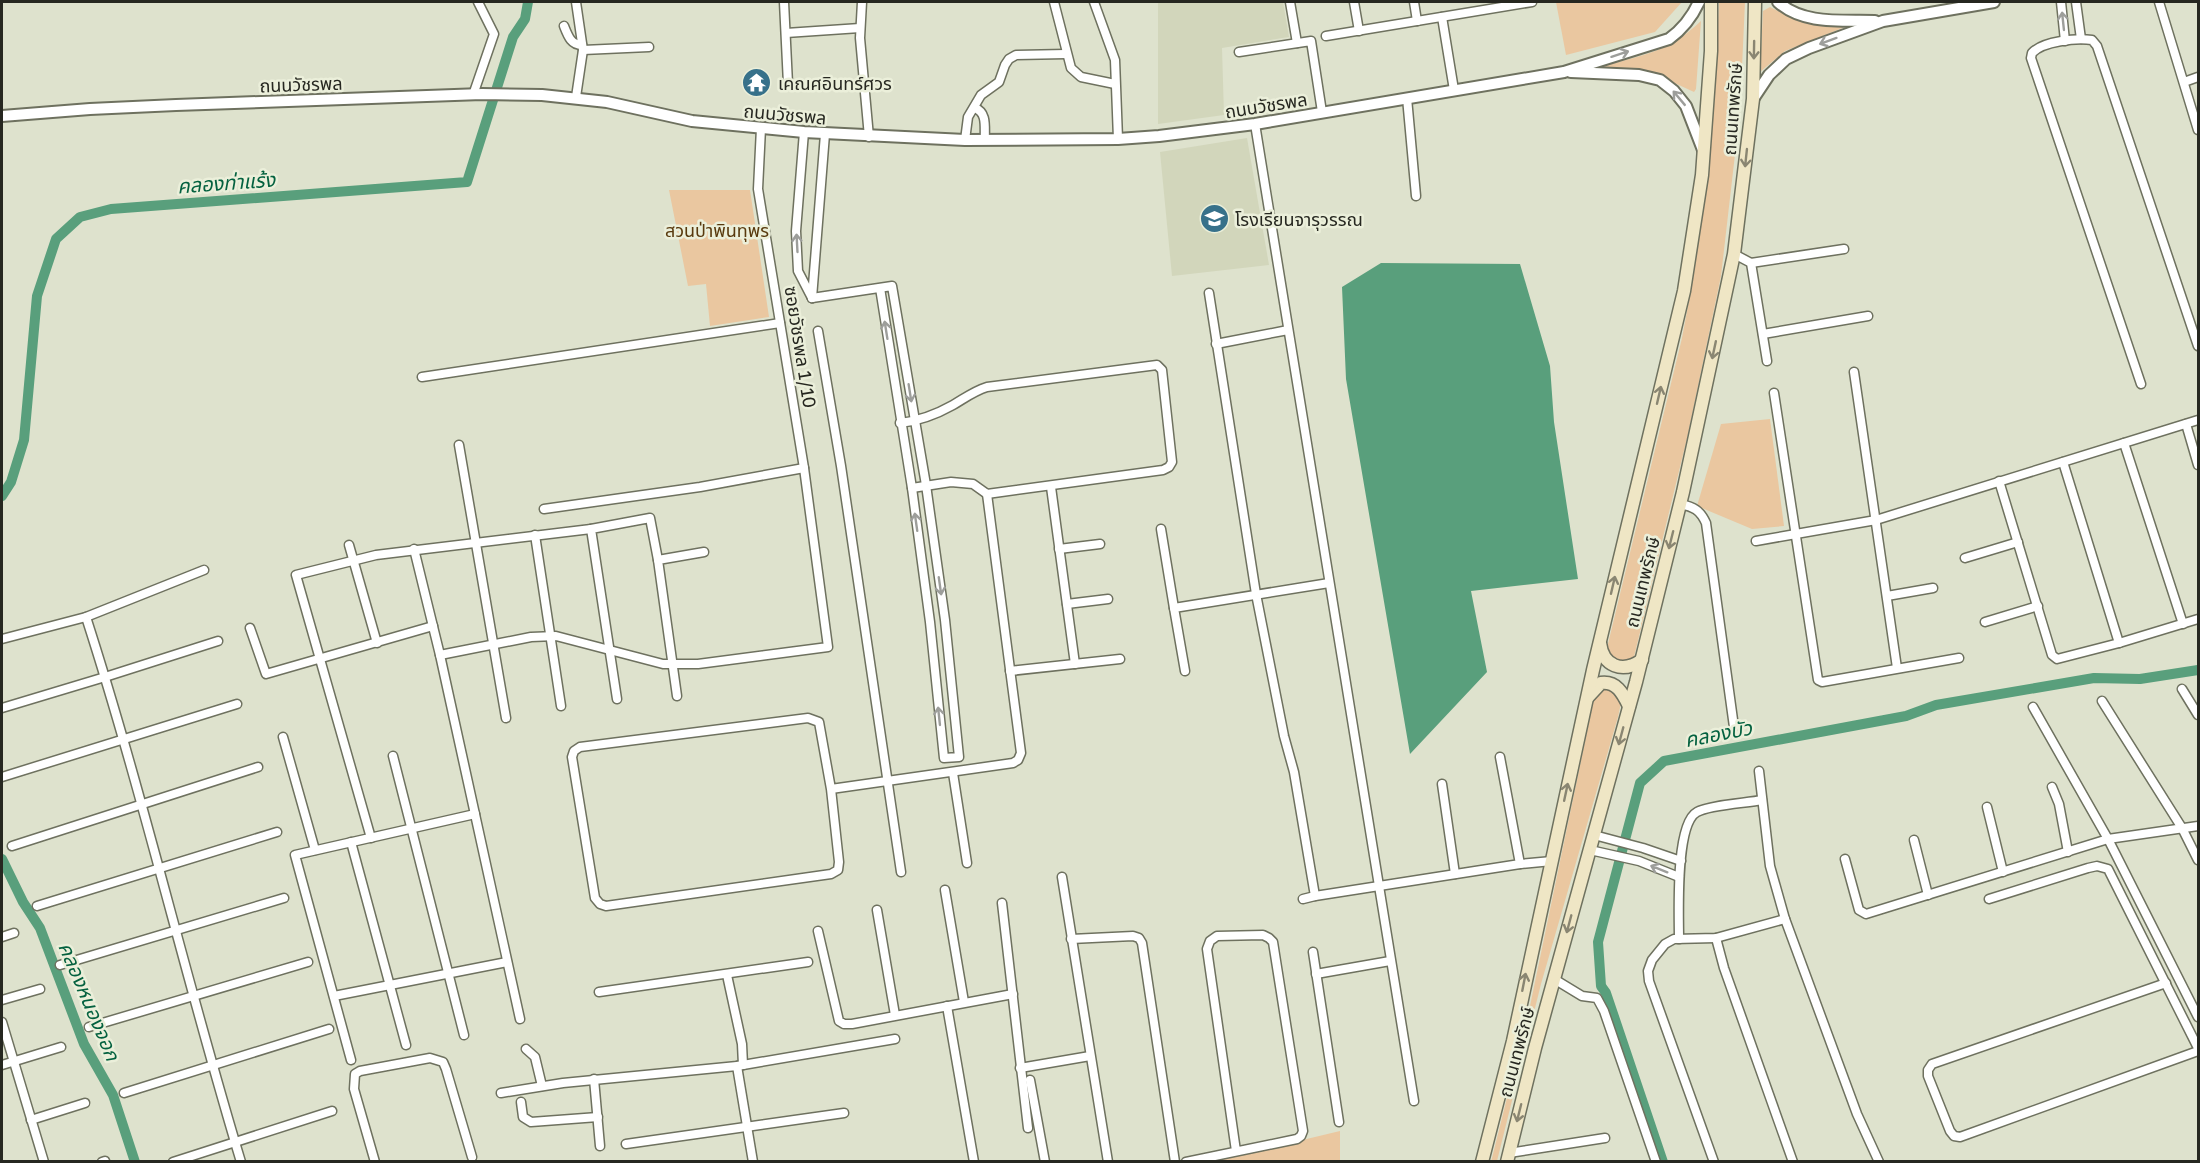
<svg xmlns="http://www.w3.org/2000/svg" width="2200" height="1163" font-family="'Golos Text','Noto Sans Thai',sans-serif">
<rect width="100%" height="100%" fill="#dee2cd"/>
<g fill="#d2d6bb">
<polygon points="1158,2 1283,2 1289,37 1222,48 1224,115 1158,124"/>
<polygon points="1247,138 1269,265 1172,276 1160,152"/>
</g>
<g fill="#eac7a0">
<polygon points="1556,2 1682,2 1655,32 1566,55"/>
<path d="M1719 2H1745L1740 111 1721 276 1688 434 1634 657 1629 662 1612 660 1607 648 1682 338C1704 226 1714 115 1719 2Z"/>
<polygon points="1770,7 1798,21 1845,27 1785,51 1760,72 1763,11"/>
<path d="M1701 21 1696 89 1694 92 1655 74 1602 68 1604 66C1646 54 1668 52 1701 21Z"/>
<polygon points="669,190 750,190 769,317 710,326 706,284 688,286"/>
<polygon points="1770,419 1784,526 1752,529 1697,506 1721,424"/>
<polygon points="1607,687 1619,693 1621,703 1618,717 1541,984 1497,1161 1491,1162 1530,1006 1594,698 1600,690"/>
<polygon points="1340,1131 1340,1161 1214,1161"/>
</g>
<polygon fill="#599f7c" points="1381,263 1520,264 1550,366 1554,422 1578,579 1471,591 1487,672 1410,754 1346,379 1342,287"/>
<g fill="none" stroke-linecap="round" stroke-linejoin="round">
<g stroke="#599f7c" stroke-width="10">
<polyline points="2,496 11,482 24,440 37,296 56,239 80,217 111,209 467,182 513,37 525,19 528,2"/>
<polyline points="2,859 23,902 40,928 84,1044 113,1095 135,1162"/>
<polyline points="1663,1162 1606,993 1601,986 1598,942 1640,783 1664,761 1906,716 1936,705 2094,678 2140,679 2198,670"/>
</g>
<defs>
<g id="minor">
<polyline points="784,2 788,84"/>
<polyline points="862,2 860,38 869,137"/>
<polyline points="1054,2 1071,68 1081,77 1115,84"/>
<polyline points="1094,2 1115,60 1118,139"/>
<polyline points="1290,2 1297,43"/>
<polyline points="1354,2 1359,31"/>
<polyline points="1414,2 1417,21"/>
<polyline points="2061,2 2065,41"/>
<polyline points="2076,2 2081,39"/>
<polyline points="2159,2 2198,130"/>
<polyline points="1442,17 1454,90"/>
<path d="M564 26C568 36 571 45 582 45"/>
<polyline points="786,33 860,28"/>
<polyline points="1326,36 1532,2"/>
<polyline points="583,50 649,47"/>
<polyline points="1239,52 1311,41 1322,112"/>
<polyline points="2184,82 2198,77"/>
<polyline points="473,95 494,34 478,2"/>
<polyline points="576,97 583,50 576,2"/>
<polyline points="1407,98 1416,196"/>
<path d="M975 108C988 113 984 128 985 140"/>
<polyline points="1255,124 1414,1101"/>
<polyline points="804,132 796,231 798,271 812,298"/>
<polyline points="965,140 968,117 981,95 999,82 1005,65 1009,59 1016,55 1066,54"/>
<polyline points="1734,254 1751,263 1767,361"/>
<polyline points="1751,263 1844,249"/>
<polyline points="1209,293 1256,594 1284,736 1294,772 1315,896 1303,899"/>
<polyline points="812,298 892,286 926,485 945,620 959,757 944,758 930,622 912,488 880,288"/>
<polyline points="812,298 825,134"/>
<polyline points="818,331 841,466 901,872"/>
<polyline points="1763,334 1868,316"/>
<polyline points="1216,344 1288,330"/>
<polyline points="1854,372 1897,668"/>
<polyline points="422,377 780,323"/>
<path d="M2141 384 2031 58 2032 53C2043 41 2076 38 2092 40L2097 46 2198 346"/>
<polyline points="1774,393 1818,680 1822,682 1959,658"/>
<path d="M900 423C919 421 937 414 953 405 965 398 974 391 987 387L1157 365 1162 370 1172 462 1169 467 1163 470 987 494 973 484 951 482 912 488"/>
<polyline points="2186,424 2198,465"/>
<polyline points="2124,443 2183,624"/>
<polyline points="459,445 506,718"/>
<polyline points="2063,462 2119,643"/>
<polyline points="1999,481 2052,655 2057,659 2119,643 2198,619"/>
<polyline points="1051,487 1075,664"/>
<path d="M1680 504C1694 507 1700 510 1706 523L1734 727"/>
<polyline points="544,509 700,487 804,468"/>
<polyline points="1161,529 1174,608"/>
<polyline points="535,535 561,706"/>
<polyline points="1756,541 1876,520 2198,420"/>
<polyline points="349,545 377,643"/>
<polyline points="414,549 440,655 520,1019"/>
<polyline points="1059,549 1100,544"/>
<polyline points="1965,558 2018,542"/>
<polyline points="1887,596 1933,588"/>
<polyline points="1067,604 1108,599"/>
<path d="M86 617C144 797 186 981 241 1162"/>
<polyline points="1985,622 2038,606"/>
<polyline points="250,628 266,674 433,626"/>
<polyline points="2,639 86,617 204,570"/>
<polyline points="440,655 531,637 556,636 663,664 698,664 828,647 804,468 758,189 761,128"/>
<polyline points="1010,671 1120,659"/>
<polyline points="1185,671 1174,608 1329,583"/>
<polyline points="2182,689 2198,715"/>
<polyline points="677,696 658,560 704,552"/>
<polyline points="617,699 591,529 650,518 658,560"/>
<polyline points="2102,701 2182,828 2198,860"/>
<polyline points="2033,707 2108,839 2198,1017"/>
<polyline points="2,708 105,677 218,641"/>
<polyline points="283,737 315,850"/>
<polyline points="393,756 464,1035"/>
<polyline points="1759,771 1770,866 1785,919 1857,1114 1879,1162"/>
<polyline points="953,773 967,863"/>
<polyline points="2,777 237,704"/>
<polyline points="1442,784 1455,874"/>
<polyline points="2052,787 2059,804 2068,852"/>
<polyline points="831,789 839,862 838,870 831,874 606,906 600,904 595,898 572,757 574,751 580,747 808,718 819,722 831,789 1013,763 1018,760 1021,753 987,494"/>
<polyline points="1987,807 2003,872"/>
<polyline points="1594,835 1643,848 1681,861"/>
<polyline points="371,838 296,575 376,555 591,529"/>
<polyline points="1914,840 1928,895"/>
<polyline points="351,842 406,1045"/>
<polyline points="12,846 258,767"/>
<polyline points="1590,850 1639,861 1679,877"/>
<polyline points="1845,859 1859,910 1866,914 2108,839 2198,826"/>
<polyline points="1520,864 1552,861"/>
<polyline points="1062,877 1108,1162"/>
<polyline points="945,890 964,1002"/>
<polyline points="1315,896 1520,864 1500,757"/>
<polyline points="1989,899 2088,868 2097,866 2108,869 2198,1048"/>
<polyline points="1002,903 1028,1128"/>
<polyline points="37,906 277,832"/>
<polyline points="877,910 895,1015"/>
<polyline points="818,931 839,1021 844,1024 852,1024 1013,994"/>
<polyline points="2,937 14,933"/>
<polyline points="1716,938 1724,968 1793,1162"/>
<polyline points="1071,939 1133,936 1139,938 1142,943 1175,1162"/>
<path d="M1679 939C1679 914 1675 824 1697 812 1709 805 1747 803 1762 800"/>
<polyline points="1313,952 1339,1122"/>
<polyline points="60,965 284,898"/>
<polyline points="1316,974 1390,961"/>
<polyline points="727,975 742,1044 743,1065"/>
<polyline points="1554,979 1582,996 1597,998 1604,1011 1656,1162"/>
<polyline points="2166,983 1932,1064 1928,1070 1928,1076 1950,1131 1954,1136 1960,1137 2198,1051"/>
<polyline points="599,992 808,962"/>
<polyline points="334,996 507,962"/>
<polyline points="2,1000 40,989"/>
<polyline points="947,1006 974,1162"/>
<polyline points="2,1022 44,1162"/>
<polyline points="89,1027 308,962"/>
<polyline points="526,1049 535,1057 542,1086"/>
<polyline points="351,1060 295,855 475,814"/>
<polyline points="2,1065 61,1047"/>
<polyline points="737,1066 753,1162"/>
<polyline points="1020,1068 1090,1056"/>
<polyline points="594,1079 600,1146"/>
<polyline points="1030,1080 1045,1162"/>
<polyline points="124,1093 329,1029"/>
<polyline points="501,1093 563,1083 737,1066 895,1039"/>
<polyline points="521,1102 523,1117 531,1122 598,1117"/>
<polyline points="31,1120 85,1103"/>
<polyline points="626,1144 844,1113"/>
<polyline points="1509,1153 1605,1138"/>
<polyline points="102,1162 105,1161"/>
<polyline points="173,1162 332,1111"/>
<polyline points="375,1162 354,1089 355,1074 360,1071 430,1058 443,1062 446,1069 472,1157"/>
<polyline points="1186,1162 1297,1139 1301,1136 1303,1131 1273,942 1269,938 1263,935 1217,936 1210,941 1207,949 1236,1151"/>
<polyline points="1714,1162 1649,981 1648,971 1652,960 1665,944 1674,939 1716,938 1785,919"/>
</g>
<g id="tertiary">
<path d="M1778 2C1803 25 1842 20 1875 21"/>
<polyline points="1571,72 1639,75 1660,80 1674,91 1686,106 1703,150"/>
<polyline points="1753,99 1769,75 1786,59 1809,48 1883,21 1994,2"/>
<path d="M2 116 90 109 176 105 482 94 542 95 607 102 692 121 804 132 965 140 1118 139 1159 136 1255 124 1564 72 1669 39C1683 29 1692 17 1699 2"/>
</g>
<g id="secondary">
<path d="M1600 643C1603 666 1622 674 1642 660"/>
<path d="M1588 697 1601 683C1617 681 1623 694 1629 706"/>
<polyline points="1482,1162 1513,1041 1593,670 1684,291 1702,175 1711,51 1711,2"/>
<polyline points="1507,1162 1535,1048 1636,682 1683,492 1734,254 1753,99 1755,2"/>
</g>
</defs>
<use href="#minor" stroke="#6e715f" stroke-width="11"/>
<use href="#tertiary" stroke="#6e715f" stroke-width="14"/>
<use href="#secondary" stroke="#6e715f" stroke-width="15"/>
<use href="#minor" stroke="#fff" stroke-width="8"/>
<use href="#tertiary" stroke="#fff" stroke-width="10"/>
<use href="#secondary" stroke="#efe6c5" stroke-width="12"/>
</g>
<defs><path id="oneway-shaft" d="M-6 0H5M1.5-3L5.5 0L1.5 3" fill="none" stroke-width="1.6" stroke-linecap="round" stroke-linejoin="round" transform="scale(1.5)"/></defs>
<g stroke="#9d9e9b">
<use href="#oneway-shaft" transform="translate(2063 21) rotate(-96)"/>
<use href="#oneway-shaft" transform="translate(1828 41) rotate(160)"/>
<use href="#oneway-shaft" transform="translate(1620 54) rotate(-18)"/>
<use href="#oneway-shaft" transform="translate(1679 98) rotate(-130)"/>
<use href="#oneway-shaft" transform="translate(797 243) rotate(-93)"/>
<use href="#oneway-shaft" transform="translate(886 330) rotate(-99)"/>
<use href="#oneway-shaft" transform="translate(910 393) rotate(81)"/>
<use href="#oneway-shaft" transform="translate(916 522) rotate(-98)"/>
<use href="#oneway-shaft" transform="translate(940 586) rotate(82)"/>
<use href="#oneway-shaft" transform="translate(939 716) rotate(-96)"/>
<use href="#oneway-shaft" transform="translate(1659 869) rotate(-158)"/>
</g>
<g stroke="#8a8672">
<use href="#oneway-shaft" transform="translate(1754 50) rotate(91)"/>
<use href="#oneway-shaft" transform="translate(1746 158) rotate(96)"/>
<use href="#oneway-shaft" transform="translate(1714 350) rotate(102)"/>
<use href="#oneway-shaft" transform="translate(1659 395) rotate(-77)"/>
<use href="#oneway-shaft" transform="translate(1671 540) rotate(104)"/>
<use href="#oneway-shaft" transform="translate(1613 585) rotate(-77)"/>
<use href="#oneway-shaft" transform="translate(1621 736) rotate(105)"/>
<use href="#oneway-shaft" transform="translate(1566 792) rotate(-78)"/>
<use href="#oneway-shaft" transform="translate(1569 924) rotate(105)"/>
<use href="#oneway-shaft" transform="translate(1524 982) rotate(-79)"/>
<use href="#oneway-shaft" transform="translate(1519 1113) rotate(104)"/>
</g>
<defs>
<symbol id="temple-disc" viewBox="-11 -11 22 22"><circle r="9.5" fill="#37718a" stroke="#ebefda"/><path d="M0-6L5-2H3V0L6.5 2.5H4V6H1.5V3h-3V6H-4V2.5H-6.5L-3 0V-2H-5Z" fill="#fff"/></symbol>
<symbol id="school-disc" viewBox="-11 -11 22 22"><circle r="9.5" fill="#37718a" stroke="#ebefda"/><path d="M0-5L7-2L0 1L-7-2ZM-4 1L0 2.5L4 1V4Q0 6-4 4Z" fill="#fff"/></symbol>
</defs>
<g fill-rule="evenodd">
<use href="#temple-disc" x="740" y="66" width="33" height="33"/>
<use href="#school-disc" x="1198" y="202" width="33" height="33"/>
</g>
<g text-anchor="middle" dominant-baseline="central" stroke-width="5" stroke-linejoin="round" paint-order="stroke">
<g font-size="18" fill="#262720" stroke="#ebefda" text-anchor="start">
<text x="778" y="83">เคณศอินทร์ศวร</text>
<text x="1235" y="219">โรงเรียนจารุวรรณ</text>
</g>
<g font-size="18" fill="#262720" stroke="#ebefda">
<text transform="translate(301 84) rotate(-2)">ถนนวัชรพล</text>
<text transform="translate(1266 105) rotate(-9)">ถนนวัชรพล</text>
<text transform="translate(1732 109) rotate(-86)">ถนนเทพรักษ์</text>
<text transform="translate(785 114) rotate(5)">ถนนวัชรพล</text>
<text transform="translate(801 347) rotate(81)">ซอยวัชรพล 1/10</text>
<text transform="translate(1642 582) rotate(-76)">ถนนเทพรักษ์</text>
<text transform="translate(1516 1052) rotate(-75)">ถนนเทพรักษ์</text>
</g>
<g font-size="18" fill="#58390d" stroke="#ebefda">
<text x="717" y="230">สวนป่าพินทุพร</text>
</g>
<g font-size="20" font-style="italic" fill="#04613f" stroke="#ebefda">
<text transform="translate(226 182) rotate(-4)">คลองท่าแร้ง</text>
<text transform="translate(1718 733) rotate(-11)">คลองบัว</text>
<text transform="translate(90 1001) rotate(67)">คลองหนองจอก</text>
</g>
</g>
<rect width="2200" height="1163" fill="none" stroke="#262720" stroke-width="6"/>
</svg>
